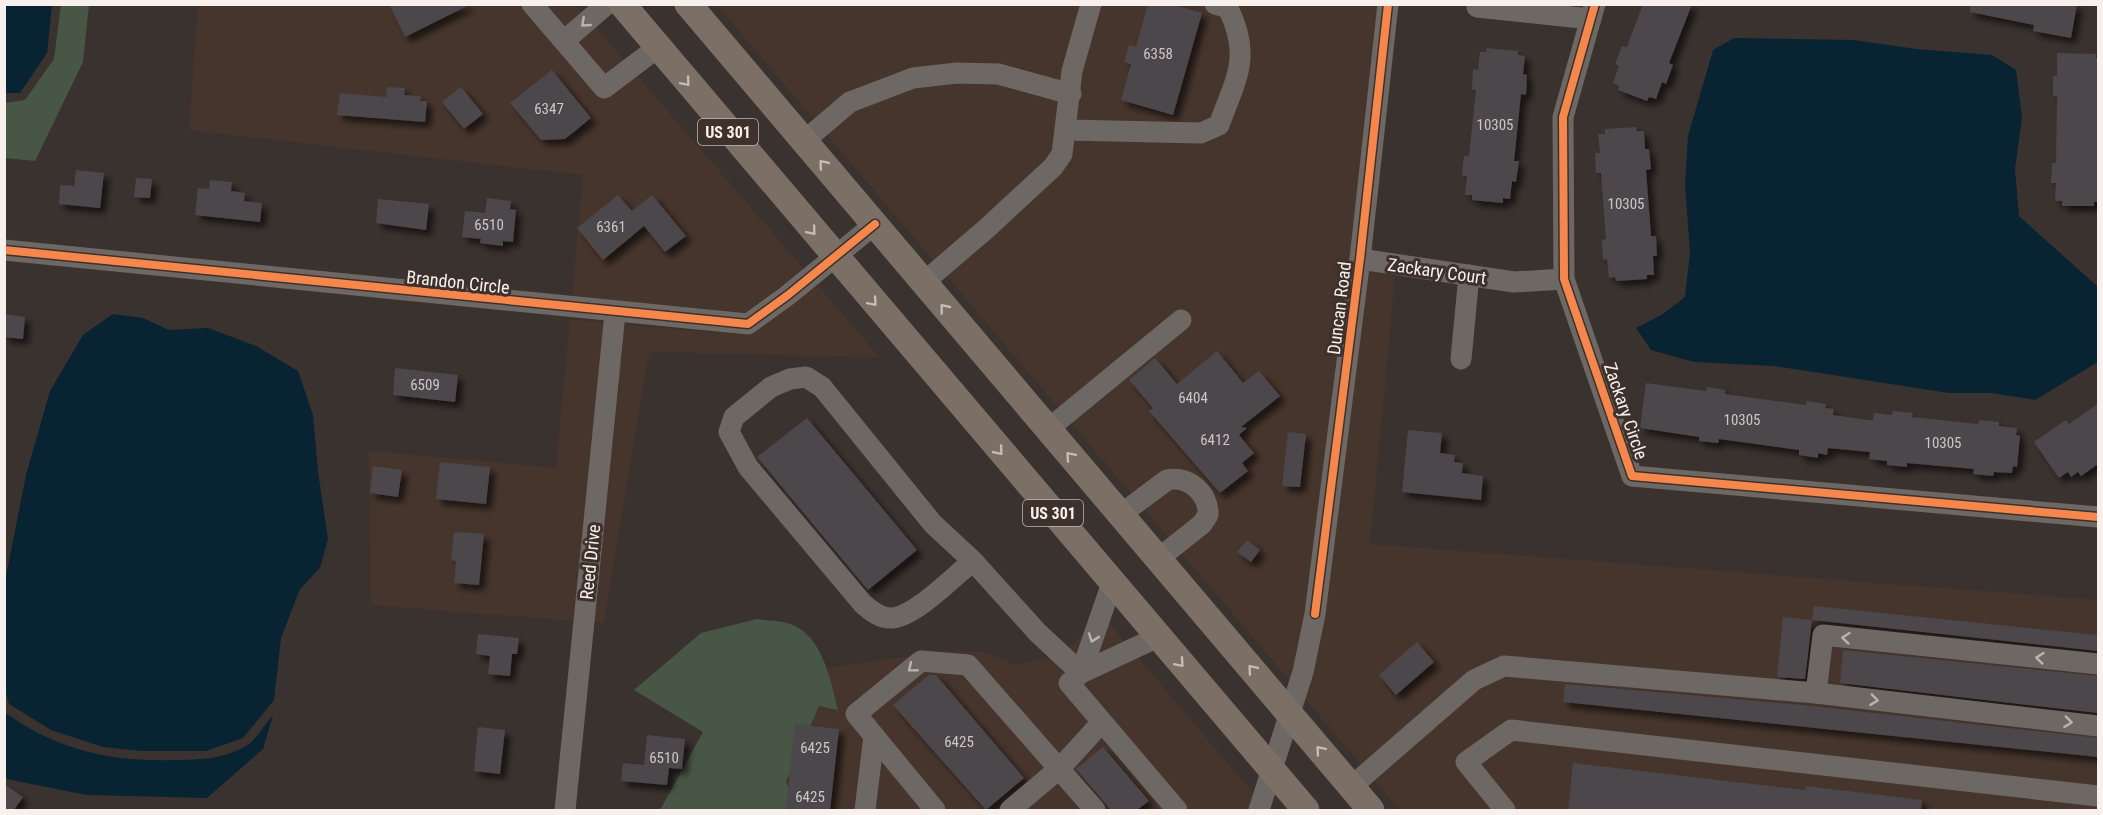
<svg xmlns="http://www.w3.org/2000/svg" width="2103" height="815" font-family="'Roboto Condensed',sans-serif">
<defs>
<filter id="shadow"><feDropShadow dx="5.5" dy="5.5" stdDeviation="3" flood-color="#0009"/></filter>
</defs>
<rect width="100%" height="100%" fill="#3a322f"/>
<g fill="#46352c">
<polygon points="198,5 576,5 804,269 746,312 572,297 583,175 189,130"/>
<polygon points="717,5 1378,5 1350,258 1305,613 1290,681"/>
<polygon points="1368,272 1395,276 1370,544 2098,600 2098,810 1400,810 1305,699"/>
<polygon points="818,285 879,357 649,352 604,623 594,622 624,325 747,335"/>
<polygon points="570,319 604,323 574,621 371,605 369,451 556,468"/>
<polygon points="1102,615 1253,793 1248,810 799,810 786,782 819,706 838,709 826,668 945,651 984,652 1014,665 1063,654"/>
</g>
<g fill="#485645">
<polygon points="61,5 89,5 83,62 35,161 5,158 5,103 25,100 54,59"/>
<path d="M757 619C767 621 780 620 790 624 822 634 831 681 838 710L819 706 786 782 799 810H660L703 732 634 690 701 633Z"/>
</g>
<g fill="#082331">
<polygon points="4,5 52,5 47,53 20,93 5,93"/>
<polygon points="1734,38 1854,40 1916,49 1992,55 2016,70 2022,117 2015,169 2019,216 2098,287 2098,362 2035,400 1992,393 1949,393 1774,366 1694,362 1651,350 1636,328 1663,314 1685,297 1690,253 1685,184 1688,136 1713,50"/>
<polygon points="113,314 143,318 169,330 208,328 256,346 298,371 313,415 318,472 328,539 320,568 300,589 281,638 274,700 243,738 206,751 142,751 103,747 51,730 9,704 4,685 5,581 26,475 50,391 83,335"/>
<path d="M4 712C57 750 110 762 174 760 198 760 224 759 246 746 256 740 265 724 273 715L263 749 207 798 87 795 7 779 4 777Z"/>
</g>
<g fill="#4c474b" filter="url(#shadow)">
<polygon points="389,4 471,4 405,37"/>
<polygon points="1148,4 1170,4 1202,13 1173,115 1121,100 1131,64 1124,62 1129,45 1136,47"/>
<polygon points="1643,4 1692,4 1669,63 1673,65 1666,84 1662,82 1656,99 1649,97 1647,101 1618,90 1619,86 1613,83 1619,66 1615,64 1622,46 1627,47"/>
<polygon points="1970,4 2077,4 2071,38 2033,31 2034,25 1970,12"/>
<polygon points="1487,48 1518,51 1518,55 1525,56 1523,74 1527,75 1526,95 1521,94 1514,161 1519,161 1516,182 1512,181 1510,199 1503,198 1503,203 1472,200 1472,195 1465,195 1467,176 1462,176 1464,156 1469,156 1476,90 1472,90 1473,69 1478,70 1480,52 1486,52"/>
<polygon points="2057,53 2096,54 2096,58 2098,58 2098,202 2094,202 2094,206 2062,206 2062,201 2055,201 2056,183 2051,183 2052,163 2056,163 2057,96 2053,96 2053,76 2057,76"/>
<polygon points="552,70 591,118 565,139 541,140 510,103"/>
<polygon points="387,87 405,88 404,95 421,96 420,101 427,101 425,122 337,115 340,93 386,97"/>
<polygon points="461,87 483,114 464,129 442,102"/>
<polygon points="1637,127 1636,131 1644,131 1645,149 1649,149 1651,169 1646,170 1651,236 1656,236 1657,256 1653,256 1654,275 1647,275 1647,279 1616,281 1615,277 1609,278 1607,259 1603,260 1602,240 1606,239 1601,173 1596,173 1595,153 1600,153 1598,134 1605,134 1605,129"/>
<polygon points="76,170 104,173 100,208 59,204 60,185 74,186"/>
<polygon points="136,178 152,179 150,198 134,197"/>
<polygon points="210,180 232,182 231,191 245,193 244,201 262,203 260,222 195,215 198,188 209,189"/>
<polygon points="618,195 632,211 652,195 686,236 665,252 644,226 603,260 577,228"/>
<polygon points="487,198 511,201 510,209 516,210 513,242 503,241 503,246 480,243 481,239 462,237 465,211 485,213"/>
<polygon points="378,199 429,204 426,230 376,223"/>
<polygon points="4,314 25,317 23,339 4,337"/>
<polygon points="1217,351 1243,383 1259,371 1280,396 1241,427 1247,428 1239,435 1254,453 1242,463 1248,471 1220,493 1149,411 1153,408 1129,380 1155,358 1177,384"/>
<polygon points="395,368 458,375 455,402 393,395"/>
<polygon points="1646,383 1706,391 1707,387 1725,390 1725,394 1806,405 1806,401 1826,404 1825,408 1834,409 1833,415 1869,420 1873,420 1874,413 1892,415 1893,411 1913,413 1912,417 1978,424 1979,420 1999,422 1999,426 2017,428 2016,435 2020,436 2017,467 2013,466 2012,473 1994,472 1993,476 1973,474 1974,469 1907,463 1907,467 1887,465 1887,461 1869,459 1870,452 1828,448 1827,455 1818,453 1818,458 1799,455 1799,450 1719,439 1718,443 1699,441 1699,437 1640,428"/>
<polygon points="2098,404 2098,464 2081,476 2078,472 2071,477 2068,472 2059,478 2034,442 2066,420 2069,424"/>
<polygon points="807,418 917,550 868,590 757,457"/>
<polygon points="1408,430 1442,433 1440,453 1455,455 1454,462 1463,463 1462,473 1483,476 1481,500 1402,492"/>
<polygon points="1288,432 1306,434 1300,487 1282,486"/>
<polygon points="440,462 490,467 486,504 436,499"/>
<polygon points="373,466 402,470 398,497 370,493"/>
<polygon points="459,532 484,534 479,585 454,583 456,561 451,560 454,533"/>
<polygon points="1247,540 1260,550 1251,562 1237,552"/>
<polygon points="1814,606 2098,635 2098,651 1812,620"/>
<polygon points="1783,617 1812,620 1805,679 1777,677"/>
<polygon points="478,634 519,638 517,654 512,654 510,676 488,674 490,656 476,654"/>
<polygon points="1417,642 1434,662 1396,695 1379,675"/>
<polygon points="1843,650 2098,676 2098,713 1840,683"/>
<polygon points="929,675 936,675 1024,778 986,810 893,705"/>
<polygon points="1565,684 1803,705 2098,738 2098,757 1563,702"/>
<polygon points="795,724 839,729 830,810 786,810"/>
<polygon points="478,727 505,730 500,774 474,771"/>
<polygon points="647,735 685,739 682,769 669,768 667,785 621,781 623,763 644,765"/>
<polygon points="1103,747 1149,801 1137,810 1111,810 1076,769"/>
<polygon points="1573,763 1805,790 1806,786 1922,800 1921,810 1568,810"/>
<polygon points="4,784 23,797 14,810 4,810"/>
</g>
<g fill="none" stroke-linecap="round" stroke-linejoin="round">
<g stroke="#6e6865" stroke-width="21">
<polyline points="532,4 604,88 657,48"/>
<polyline points="1595,4 1563,117 1564,279 1632,476 2098,517"/>
<polyline points="1477,7 1591,19"/>
<polyline points="564,41 607,4"/>
<path d="M1067 130 1201 133 1219 125C1236 78 1252 57 1228 8L1215 4"/>
<polyline points="804,141 850,102 913,78 957,73 998,74 1071,94"/>
<polyline points="4,250 748,324 788,295 875,224"/>
<polyline points="1360,259 1514,282 1564,279"/>
<polyline points="923,283 986,229 1053,167 1062,154 1072,71 1091,4"/>
<polyline points="1461,359 1469,275"/>
<polyline points="1047,430 1181,320"/>
<path d="M1120 515 1167 480C1188 475 1209 493 1208 515L1202 524 1158 559"/>
<path d="M973 561C954 576 916 616 892 618 881 619 871 611 863 604L748 467 729 432 734 417 771 387 790 379 806 377 822 387 933 524 973 561 1038 633 1081 673 1069 683 1177 810"/>
<polyline points="1112,583 1081,673 1158,637"/>
<polyline points="1816,693 1823,635 2098,664"/>
<polyline points="1351,787 1474,680 1504,666 1816,693 2098,726"/>
<polyline points="565,810 615,313"/>
<polyline points="865,810 874,736"/>
<polyline points="935,810 856,714 921,661 968,665 1095,810"/>
<polyline points="1010,810 1060,768 1102,722"/>
<polyline points="1259,810 1303,672 1315,614 1360,259 1388,4"/>
<polyline points="1505,810 1466,762 1511,730 2098,796"/>
</g>
<g stroke="#7b6f66" stroke-width="27">
<polyline points="622,4 1306,810"/>
<polyline points="688,4 1371,810"/>
</g>
<defs>
<g id="cycleway">
<polyline points="1595,4 1563,117 1564,279 1632,476 2098,517"/>
<polyline points="4,250 748,324 788,295 875,224"/>
<polyline points="1315,614 1360,259 1388,4"/>
</g>
</defs>
<use href="#cycleway" stroke="#3e312b" stroke-width="11"/>
<use href="#cycleway" stroke="#f5874c" stroke-width="8"/>
</g>
<defs><path id="oneway-chevron" d="M-2-3.5L2.5 0L-2 3.5" fill="none" stroke-width="1.6" stroke-linecap="round" stroke-linejoin="round" transform="scale(1.5)"/></defs>
<g stroke="#bab3af">
<use href="#oneway-chevron" transform="translate(585 23) rotate(139)"/>
<use href="#oneway-chevron" transform="translate(1093 638) rotate(109)"/>
<use href="#oneway-chevron" transform="translate(1846 638) rotate(-174)"/>
<use href="#oneway-chevron" transform="translate(2040 658) rotate(-174)"/>
<use href="#oneway-chevron" transform="translate(912 668) rotate(141)"/>
<use href="#oneway-chevron" transform="translate(1874 700) rotate(7)"/>
<use href="#oneway-chevron" transform="translate(2068 722) rotate(7)"/>
</g>
<g stroke="#c6bcb6">
<use href="#oneway-chevron" transform="translate(686 82) rotate(50)"/>
<use href="#oneway-chevron" transform="translate(823 164) rotate(-130)"/>
<use href="#oneway-chevron" transform="translate(812 231) rotate(50)"/>
<use href="#oneway-chevron" transform="translate(873 302) rotate(50)"/>
<use href="#oneway-chevron" transform="translate(944 308) rotate(-129)"/>
<use href="#oneway-chevron" transform="translate(999 451) rotate(50)"/>
<use href="#oneway-chevron" transform="translate(1070 456) rotate(-131)"/>
<use href="#oneway-chevron" transform="translate(1180 663) rotate(49)"/>
<use href="#oneway-chevron" transform="translate(1252 669) rotate(-130)"/>
<use href="#oneway-chevron" transform="translate(1320 750) rotate(-130)"/>
</g>
<g text-anchor="middle" dominant-baseline="central" stroke-width="6" stroke-linejoin="round" paint-order="stroke">
<g font-size="15" fill="#cdc6c4">
<text x="1158" y="54">6358</text>
<text x="549" y="109">6347</text>
<text x="1495" y="125">10305</text>
<text x="1626" y="204">10305</text>
<text x="489" y="225">6510</text>
<text x="611" y="227">6361</text>
<text x="425" y="385">6509</text>
<text x="1193" y="398">6404</text>
<text x="1742" y="420">10305</text>
<text x="1215" y="440">6412</text>
<text x="1943" y="443">10305</text>
<text x="959" y="742">6425</text>
<text x="815" y="748">6425</text>
<text x="664" y="758">6510</text>
<text x="810" y="797">6425</text>
</g>
<g fill="#3e312b" stroke="#c0b7b2" stroke-width="1.5">
<rect x="698" y="119" width="60" height="26" rx="4.5"/>
<rect x="1023" y="500" width="60" height="26" rx="4.5"/>
</g>
<g font-size="16" font-weight="bold" fill="#f8f0ec">
<text x="728" y="132">US 301</text>
<text x="1053" y="513">US 301</text>
</g>
<g font-size="18" fill="#f8f0ec" stroke="#3e312b">
<text transform="translate(1437 271) rotate(8)">Zackary Court</text>
<text transform="translate(458 282) rotate(6)">Brandon Circle</text>
<text transform="translate(1339 308) rotate(-83)">Duncan Road</text>
<text transform="translate(1626 411) rotate(71)">Zackary Circle</text>
<text transform="translate(590 562) rotate(-84)">Reed Drive</text>
</g>
</g>
<rect width="2103" height="815" fill="none" stroke="#f8f0ec" stroke-width="12"/>
</svg>
